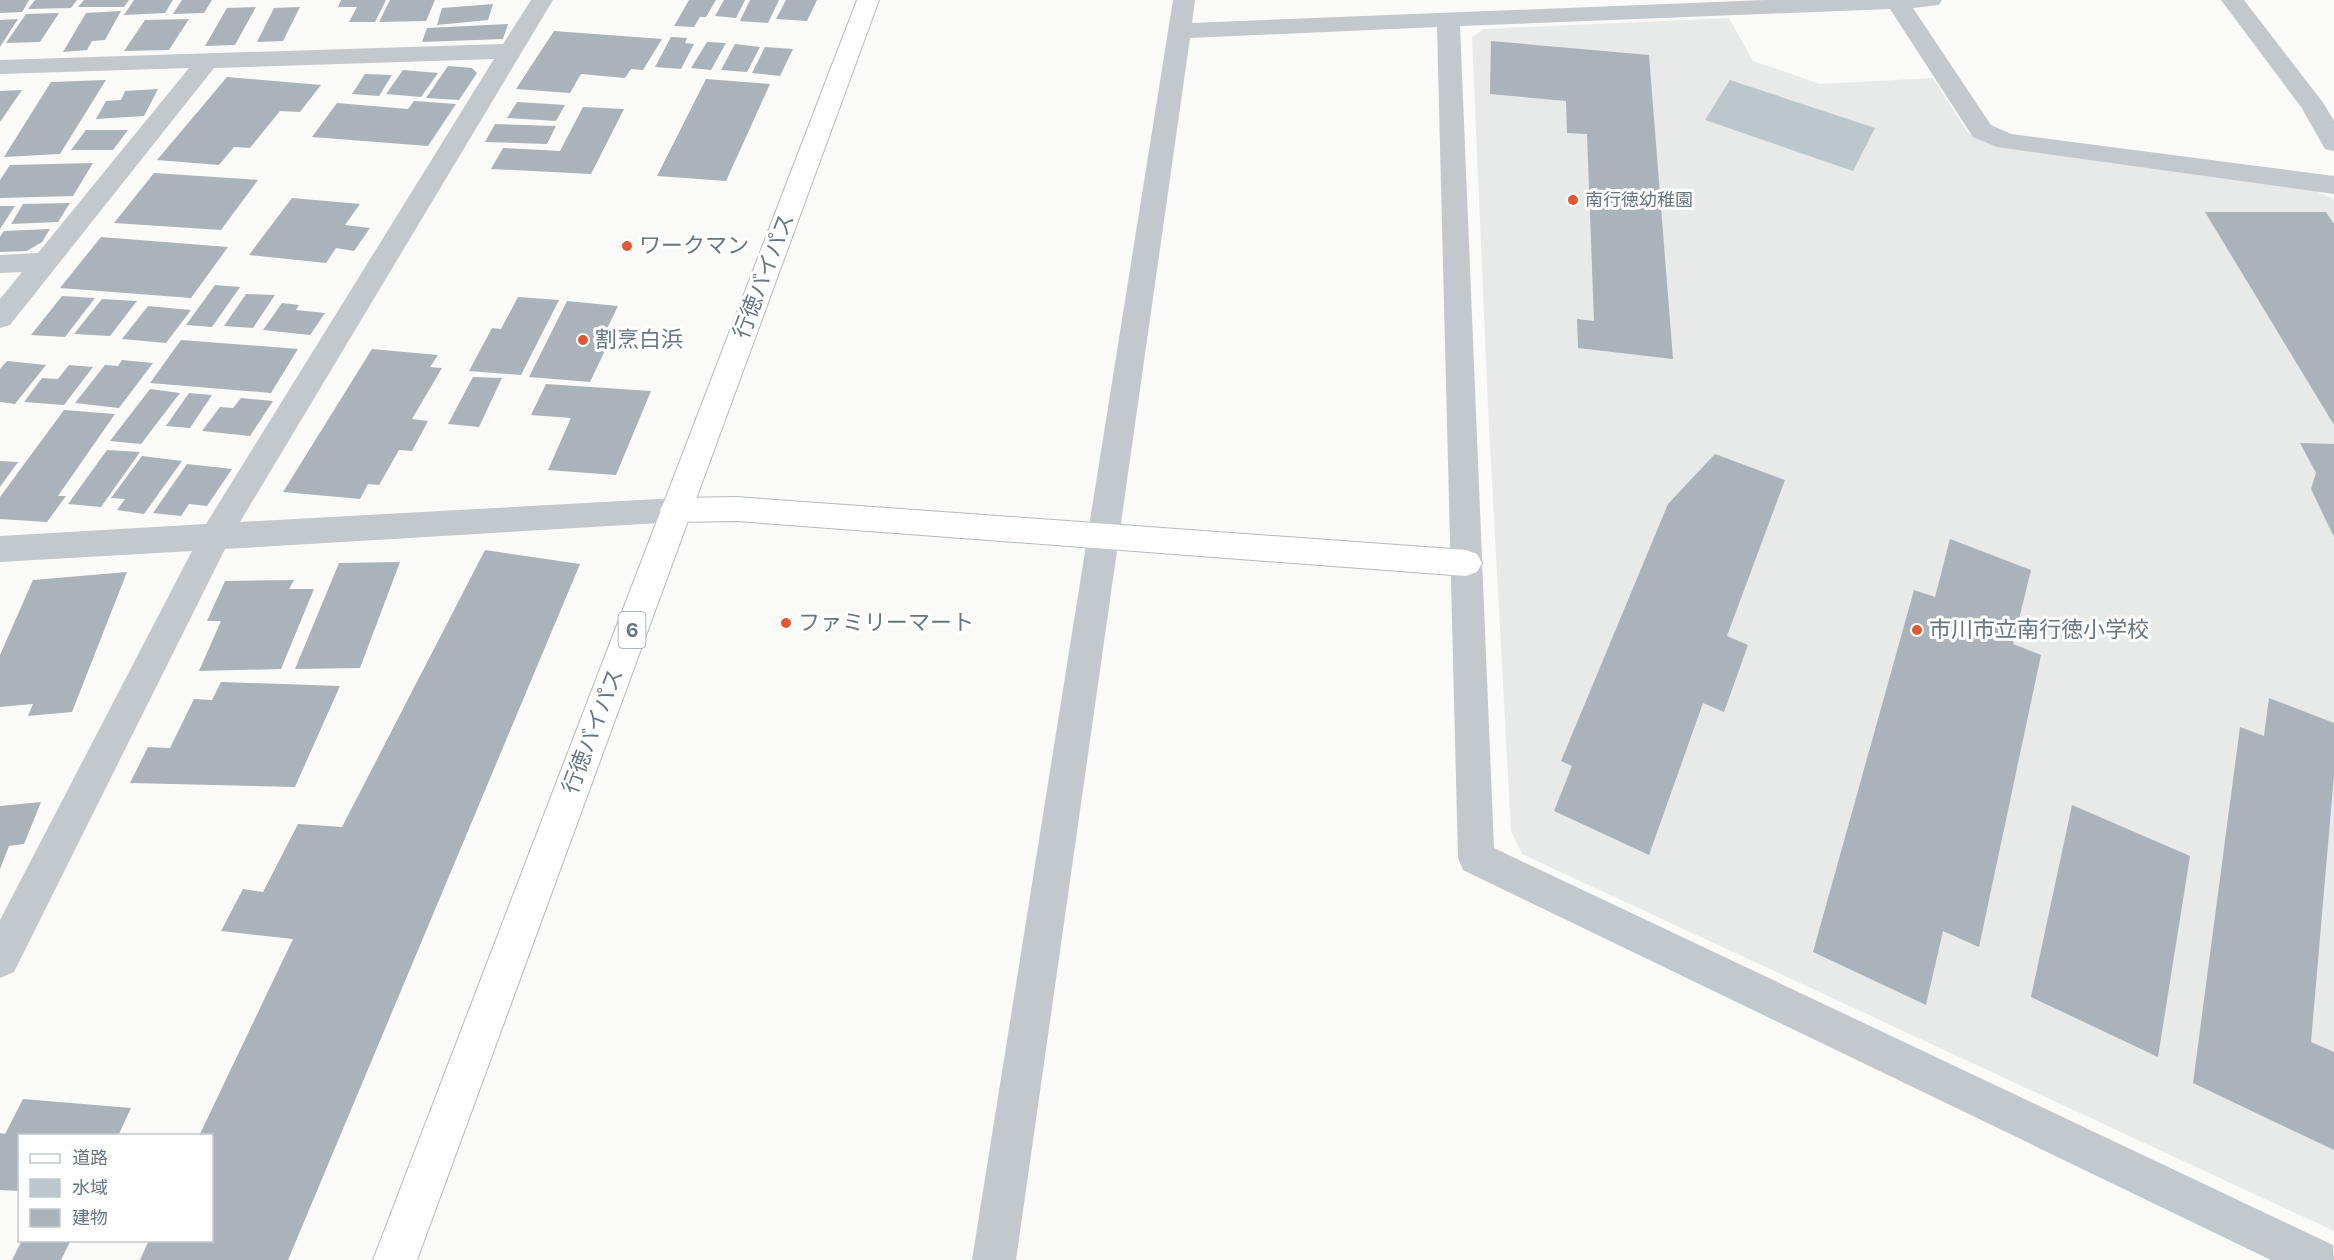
<svg xmlns="http://www.w3.org/2000/svg" width="2334" height="1260" font-family="Karla,'Noto Sans JP',sans-serif">
<rect width="100%" height="100%" fill="#fafaf8"/>
<polygon fill="#e8e9e9" points="1729,18 1753,61 1820,84 1933,78 1968,133 2002,146 2313,190 2334,199 2334,1231 1522,854 1511,831 1488,407 1472,37 1484,29"/>
<polygon fill="#bbc7cb" points="1730,80 1875,128 1853,171 1705,120"/>
<g fill="#aab3b9">
<polygon points="0,0 29,0 22,12 0,13"/>
<polygon points="35,0 77,0 71,8 28,9"/>
<polygon points="84,0 129,0 124,7 78,7"/>
<polygon points="134,0 173,0 165,13 124,15"/>
<polygon points="182,0 212,0 204,13 173,14"/>
<polygon points="341,0 386,0 375,22 349,22 357,7 338,7"/>
<polygon points="390,0 435,0 426,21 379,22"/>
<polygon points="689,0 716,0 706,17 700,17 694,27 674,26"/>
<polygon points="724,0 745,0 736,18 715,16"/>
<polygon points="750,0 779,0 768,23 740,21"/>
<polygon points="786,0 817,0 807,21 776,19"/>
<polygon points="493,4 488,20 437,25 442,8"/>
<polygon points="256,7 235,45 205,46 227,8"/>
<polygon points="300,7 283,41 257,42 274,8"/>
<polygon points="121,11 105,40 92,41 87,50 63,52 86,13"/>
<polygon points="59,13 40,42 6,43 26,14"/>
<polygon points="18,19 0,47 0,20"/>
<polygon points="189,19 169,50 124,51 145,20"/>
<polygon points="508,24 503,39 422,42 427,28"/>
<polygon points="554,31 662,39 643,70 631,69 625,78 581,74 570,93 516,89"/>
<polygon points="671,37 687,38 685,43 694,44 681,69 655,67"/>
<polygon points="1491,41 1649,55 1673,359 1578,348 1577,319 1594,321 1587,134 1567,133 1566,101 1490,94"/>
<polygon points="707,42 726,43 711,70 691,68"/>
<polygon points="735,44 760,47 747,72 721,70"/>
<polygon points="765,47 793,49 780,76 752,73"/>
<polygon points="448,66 472,68 477,73 459,100 426,98"/>
<polygon points="403,70 438,73 421,97 386,94"/>
<polygon points="365,74 392,75 379,96 352,94"/>
<polygon points="227,77 321,85 300,112 280,111 250,148 234,147 219,165 157,160"/>
<polygon points="706,79 770,84 726,181 657,176"/>
<polygon points="106,80 60,154 4,157 51,82"/>
<polygon points="158,89 144,116 96,119 106,101 121,100 125,91"/>
<polygon points="22,90 0,122 0,91"/>
<polygon points="414,101 456,104 428,146 312,137 337,103 408,109"/>
<polygon points="517,102 565,105 556,121 507,118"/>
<polygon points="583,107 624,109 591,174 491,169 503,148 560,151"/>
<polygon points="495,124 556,126 547,144 485,142"/>
<polygon points="86,130 128,130 113,150 71,150"/>
<polygon points="93,163 73,196 0,198 0,180 10,165"/>
<polygon points="154,173 258,180 221,230 114,223"/>
<polygon points="292,198 360,204 345,225 370,228 354,251 336,248 326,263 249,255"/>
<polygon points="70,203 58,222 11,224 23,204"/>
<polygon points="0,206 15,206 0,229"/>
<polygon points="2205,212 2326,212 2334,224 2334,425"/>
<polygon points="50,229 42,242 27,251 0,252 0,237 4,231"/>
<polygon points="101,237 228,247 191,298 60,288"/>
<polygon points="215,285 240,287 212,327 186,325"/>
<polygon points="246,294 275,295 253,328 224,326"/>
<polygon points="62,296 95,298 65,337 31,335"/>
<polygon points="518,297 559,300 521,375 469,371 492,328 501,329"/>
<polygon points="102,299 137,301 110,336 74,334"/>
<polygon points="567,301 618,306 603,337 611,338 590,382 529,377"/>
<polygon points="282,303 299,305 296,310 325,313 310,335 263,330"/>
<polygon points="148,306 191,310 166,343 122,339"/>
<polygon points="181,340 298,349 271,393 150,383"/>
<polygon points="372,349 438,355 430,367 442,368 412,419 428,421 412,451 399,450 379,485 368,484 360,499 283,492"/>
<polygon points="122,360 153,363 119,408 75,403 105,365 118,366"/>
<polygon points="7,361 46,365 15,404 0,402 0,369"/>
<polygon points="69,365 93,367 64,405 24,402 42,378 58,379"/>
<polygon points="473,377 502,378 479,427 448,424"/>
<polygon points="546,384 651,391 616,475 548,470 571,418 531,415"/>
<polygon points="150,389 180,393 141,444 110,441"/>
<polygon points="189,393 212,395 190,428 166,426"/>
<polygon points="241,398 273,401 250,436 202,431 220,407 233,408"/>
<polygon points="64,410 115,414 58,496 66,496 47,522 0,519 0,497"/>
<polygon points="2300,443 2334,444 2334,537 2311,489 2316,473"/>
<polygon points="107,450 140,452 101,507 68,504"/>
<polygon points="1715,454 1785,480 1727,636 1748,645 1724,712 1703,703 1649,855 1554,811 1572,766 1561,761 1668,504"/>
<polygon points="142,456 182,461 144,514 117,510 125,499 111,498"/>
<polygon points="0,461 18,462 0,487"/>
<polygon points="187,464 232,469 207,506 189,504 181,516 153,513"/>
<polygon points="1950,539 2031,570 2013,644 2041,655 1979,947 1943,931 1926,1005 1813,952 1914,590 1935,597"/>
<polygon points="485,550 580,564 288,1260 140,1260 149,1240 212,1240 212,1136 199,1136 293,939 221,931 243,889 263,892 298,824 342,827"/>
<polygon points="400,562 360,668 295,669 339,563"/>
<polygon points="127,572 72,712 28,716 33,704 0,707 0,655 33,580"/>
<polygon points="294,580 289,589 314,589 281,669 199,671 221,621 207,621 225,581"/>
<polygon points="221,682 340,686 295,787 130,783 148,747 170,748 194,699 212,700"/>
<polygon points="2269,698 2334,723 2334,775 2311,1042 2334,1052 2334,1150 2193,1083 2240,727 2264,736"/>
<polygon points="41,802 24,844 9,846 0,869 0,806"/>
<polygon points="2072,805 2190,856 2158,1057 2031,997"/>
<polygon points="23,1099 131,1108 118,1136 20,1136 20,1191 0,1190 0,1133 5,1134"/>
<polygon points="22,1240 71,1240 61,1260 12,1260"/>
</g>
<g fill="none" stroke-linecap="round" stroke-linejoin="round">
<defs>
<polygon id="secondary" points="736,497 1466,550 1477,554 1482,563 1477,572 1466,576 736,521 676,522 665,519 660,510 665,501 676,498"/>
<polygon id="primary" points="857,0 879,0 417,1260 373,1260"/>
</defs>
<use href="#secondary" stroke="#b3babf" stroke-width="2"/>
<use href="#primary" stroke="#b5babe" stroke-width="2"/>
<g fill="#c3c8cc" fill-rule="evenodd">
<polygon points="531,0 553,0 240,522 676,498 687,501 692,510 687,519 676,522 225,549 14,972 0,978 0,920 192,551 0,562 0,536 206,524 494,59 214,68 10,325 0,328 0,299 22,272 0,273 0,255 38,253 189,68 0,74 0,60 503,44"/>
<polygon points="1173,0 1195,0 1192,23 1765,0 1942,0 1939,5 1913,8 1991,125 2011,134 2334,176 2334,194 1997,147 1973,137 1890,9 1460,26 1494,848 2333,1245 2334,1260 2271,1260 1463,870 1458,858 1437,27 1190,38 1016,1260 972,1260"/>
<polygon points="2221,0 2244,0 2324,104 2334,121 2334,151 2325,149 2301,107"/>
</g>
<use href="#secondary" fill="#fff" fill-rule="evenodd"/>
<use href="#primary" fill="#fff" fill-rule="evenodd"/>
</g>
<g fill="#e4572e" stroke="#fff" stroke-width="2">
<circle cx="1573" cy="200" r="6"/>
<circle cx="627" cy="246" r="6"/>
<circle cx="583" cy="340" r="6"/>
<circle cx="786" cy="623" r="6"/>
<circle cx="1917" cy="630" r="6"/>
</g>
<g text-anchor="middle" dominant-baseline="central" stroke-width="6" stroke-linejoin="round" paint-order="stroke">
<g font-size="18" fill="#657683" stroke="#fff" text-anchor="start">
<text x="1585" y="200">南行徳幼稚園</text>
</g>
<rect fill="#fff" stroke="#939fa8" stroke-width="1.5" x="618.5" y="612" width="27" height="36" rx="4.5"/>
<g font-size="21" font-weight="bold" fill="#657683">
<text x="632" y="630">6</text>
</g>
<g font-size="22" fill="#657683" stroke="#fff" text-anchor="start">
<text x="639" y="246">ワークマン</text>
<text x="595" y="340">割烹白浜</text>
<text x="798" y="623">ファミリーマート</text>
<text x="1929" y="630">市川市立南行徳小学校</text>
</g>
<g font-size="22" fill="#657683" stroke="#fff">
<text transform="translate(764 276) rotate(-69)">行徳バイパス</text>
<text transform="translate(593 731) rotate(-69)">行徳バイパス</text>
</g>
</g>
<rect x="18" y="1134" width="195" height="108" fill="#ffffff" stroke="#c1c8cd" stroke-width="1.5"/>
<rect x="30" y="1154" width="30" height="9" fill="#ffffff" stroke="#c1c8cd" stroke-width="1.5"/>
<text x="72" y="1164" font-size="18" fill="#657683">道路</text>
<rect x="30" y="1179" width="30" height="18" fill="#bbc7cb" stroke="#c1c8cd" stroke-width="1.5"/>
<text x="72" y="1194" font-size="18" fill="#657683">水域</text>
<rect x="30" y="1209" width="30" height="18" fill="#aab3b9" stroke="#c1c8cd" stroke-width="1.5"/>
<text x="72" y="1224" font-size="18" fill="#657683">建物</text>
</svg>
